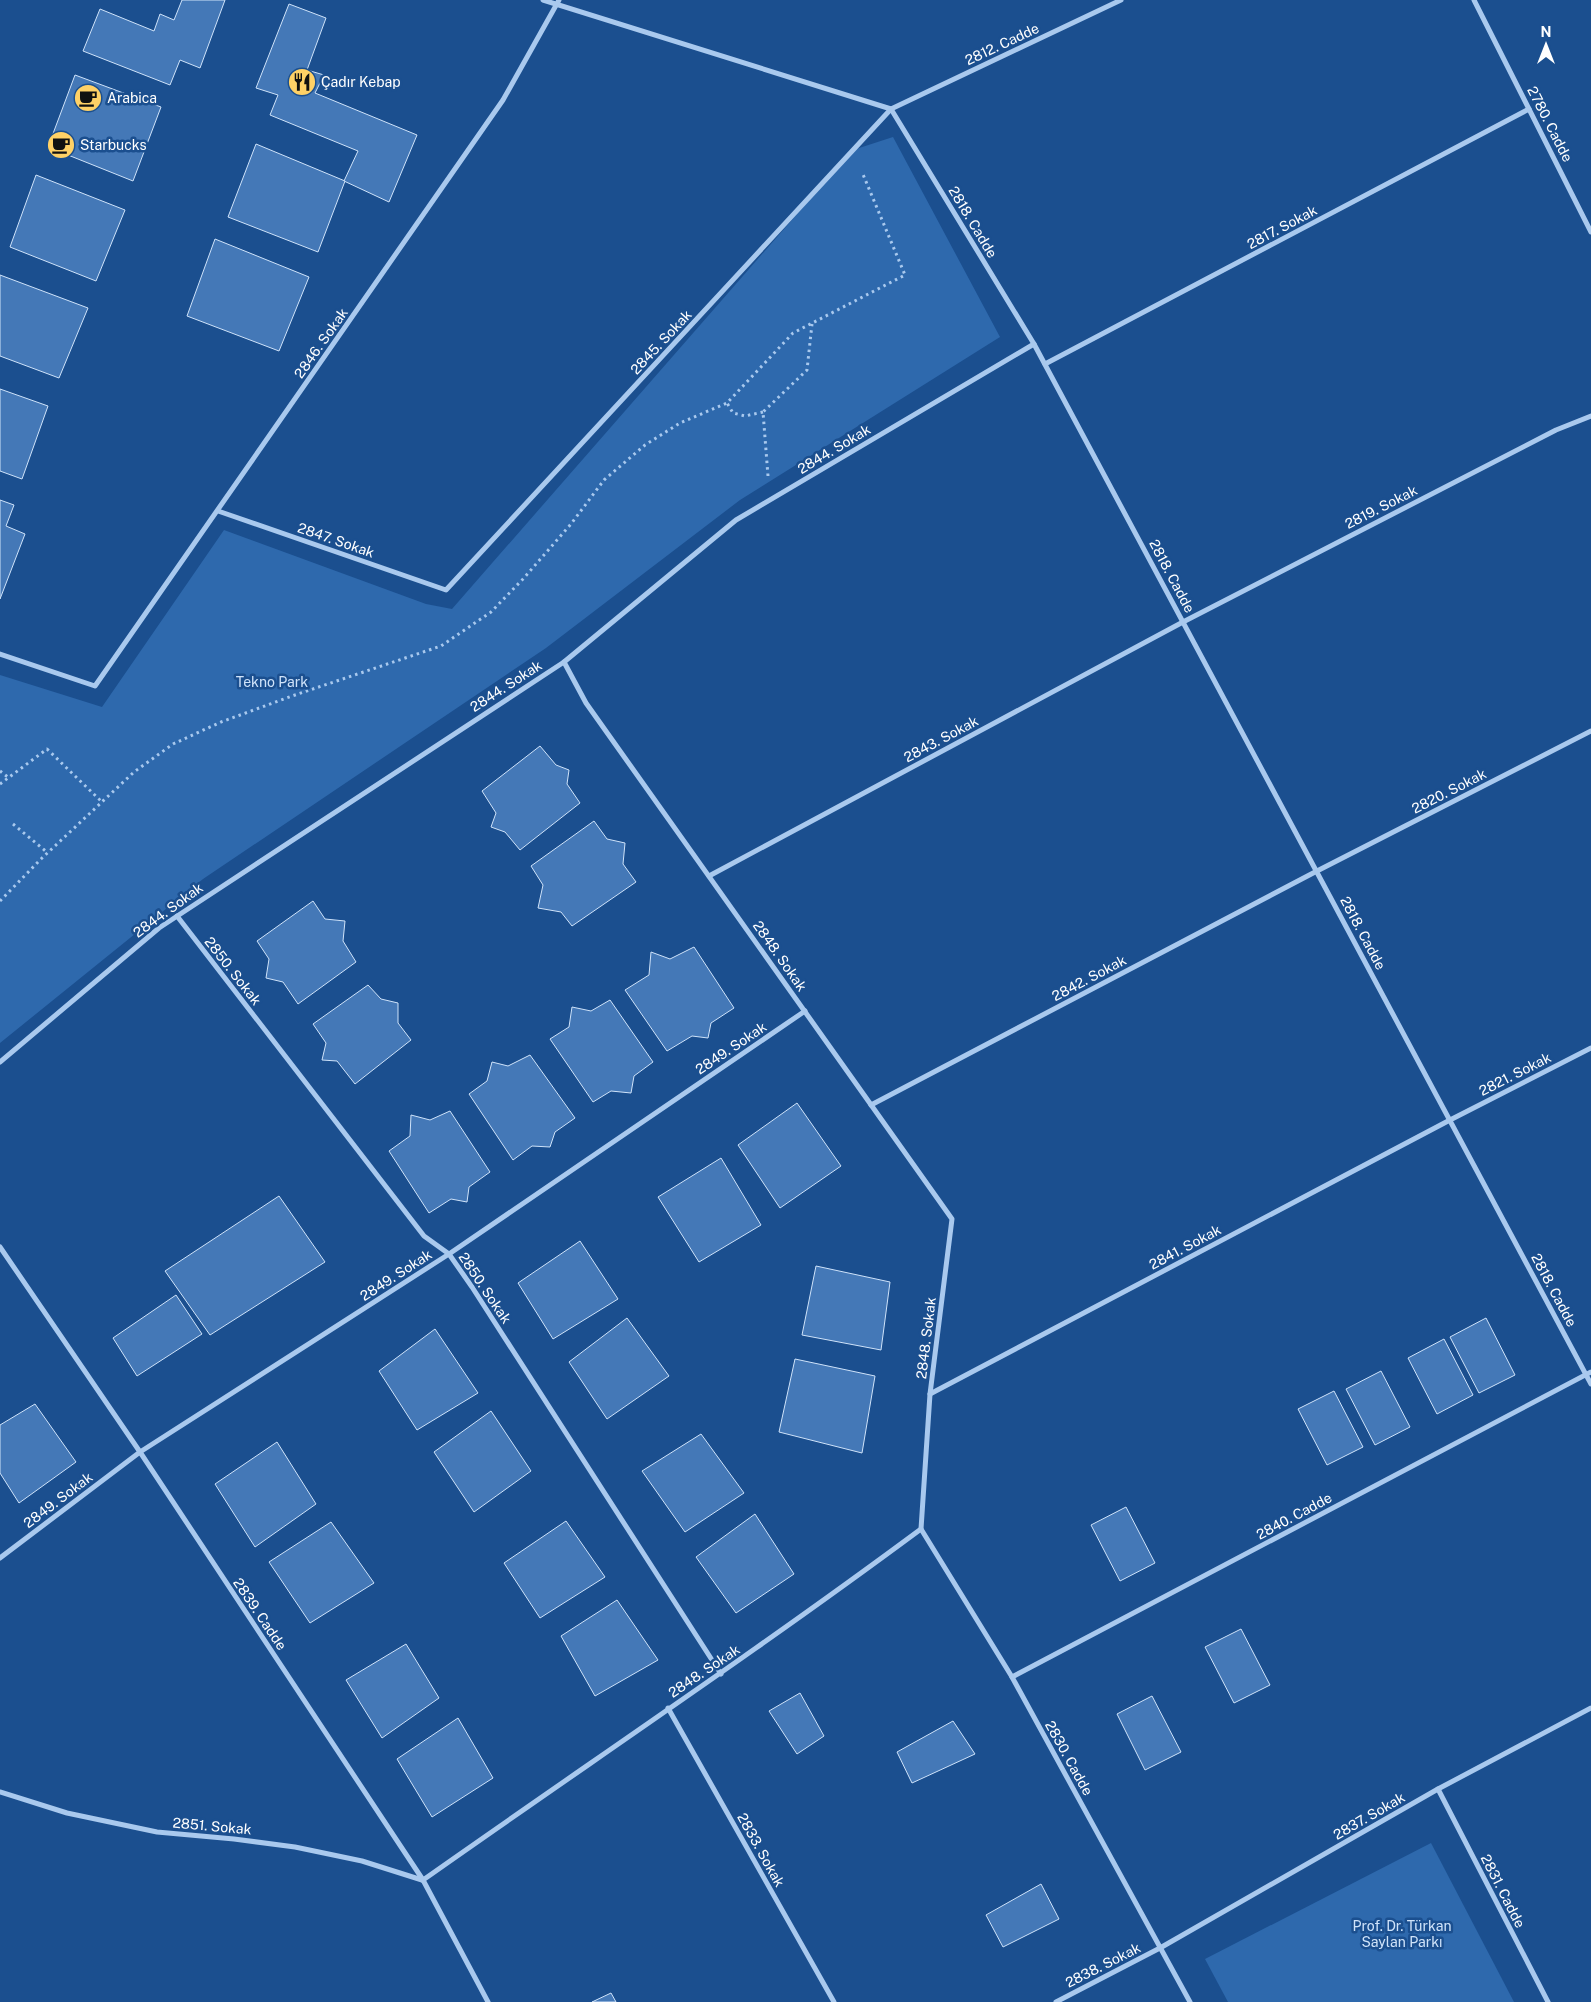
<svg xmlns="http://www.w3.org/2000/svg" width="1591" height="2002" font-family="'Public Sans',sans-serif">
<rect width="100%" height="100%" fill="#1b4f8f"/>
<g fill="#2e69ad">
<polygon points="893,137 1000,337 740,500 546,648 203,879 0,1043 0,675 102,707 224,530 426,604 452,609 853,150"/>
<polygon points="1431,1843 1514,2002 1228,2002 1205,1959"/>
</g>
<g fill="#4478b7" stroke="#cfe3fa">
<polygon points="182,0 225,0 200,68 180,60 170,85 83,51 100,9 154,31 160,14 174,20"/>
<polygon points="289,4 326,18 307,70 324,75 315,93 417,135 389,202 344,181 358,151 270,115 278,95 256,88"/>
<polygon points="75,75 161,107 133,181 48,147"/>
<polygon points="256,144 345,181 318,252 228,217"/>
<polygon points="36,175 125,210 96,281 10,247"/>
<polygon points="215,239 309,277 279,351 187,316"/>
<polygon points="0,275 88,308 59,378 0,356"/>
<polygon points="0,389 48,406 22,479 0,471"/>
<polygon points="0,500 14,505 6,526 25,534 0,599"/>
<polygon points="540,746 556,765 569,770 567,784 580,803 520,850 505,832 491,827 496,813 482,791"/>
<polygon points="594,821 607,839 625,843 623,864 636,882 572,926 561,912 538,908 543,885 531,866"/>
<polygon points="313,901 325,919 345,921 343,941 356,962 298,1004 283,982 266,978 269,959 257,941"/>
<polygon points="694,947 734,1008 711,1023 708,1038 692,1036 667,1051 625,990 649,975 651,952 670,959"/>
<polygon points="368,985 381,999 398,1003 398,1023 411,1040 355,1084 337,1061 322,1060 326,1043 313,1024"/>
<polygon points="610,1000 653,1062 634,1076 631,1093 611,1091 593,1102 550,1039 569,1027 572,1007 591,1011"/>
<polygon points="530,1055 575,1118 555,1132 550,1147 532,1146 513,1160 469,1094 487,1081 492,1062 508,1066"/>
<polygon points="797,1103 841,1166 780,1208 738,1145"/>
<polygon points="450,1111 490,1172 469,1187 467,1202 451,1199 429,1213 389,1151 410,1136 411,1115 430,1120"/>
<polygon points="721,1158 761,1225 699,1262 658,1197"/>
<polygon points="279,1196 325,1262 210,1335 165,1271"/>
<polygon points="580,1241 618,1299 553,1339 518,1283"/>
<polygon points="816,1266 890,1282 881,1350 802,1335"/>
<polygon points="176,1295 202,1334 137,1376 113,1338"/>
<polygon points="627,1318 669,1376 607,1419 569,1362"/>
<polygon points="1486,1318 1515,1375 1479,1393 1450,1337"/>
<polygon points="435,1329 478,1393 417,1430 379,1371"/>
<polygon points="1444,1339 1473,1395 1437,1414 1408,1358"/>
<polygon points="795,1359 875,1376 862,1453 779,1432"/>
<polygon points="1381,1371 1410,1427 1375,1445 1346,1389"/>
<polygon points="1334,1391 1363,1447 1327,1465 1298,1409"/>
<polygon points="35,1404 76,1462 19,1503 0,1473 0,1425"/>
<polygon points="491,1411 531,1471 474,1512 434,1452"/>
<polygon points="701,1434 744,1493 685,1532 642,1471"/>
<polygon points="277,1442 316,1504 255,1547 215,1484"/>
<polygon points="1126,1507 1155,1563 1120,1581 1091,1525"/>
<polygon points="755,1514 794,1574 736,1613 696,1557"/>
<polygon points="566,1521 605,1577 540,1618 504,1563"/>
<polygon points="331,1522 374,1583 310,1623 269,1562"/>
<polygon points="617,1600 658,1660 595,1696 561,1636"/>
<polygon points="1241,1629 1270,1685 1234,1703 1205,1647"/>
<polygon points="406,1644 439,1698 382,1738 346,1680"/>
<polygon points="800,1693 824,1736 797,1754 769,1711"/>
<polygon points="1152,1696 1181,1752 1145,1770 1117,1714"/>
<polygon points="458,1718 493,1778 432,1817 397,1759"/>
<polygon points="953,1721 975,1754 912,1783 897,1752"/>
<polygon points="1041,1884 1059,1919 1003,1947 986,1915"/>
<polygon points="611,1993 616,2002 592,2002"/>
</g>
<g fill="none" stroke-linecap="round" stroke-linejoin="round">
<g stroke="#a9c9ee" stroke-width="3" stroke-dasharray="2.5 4" stroke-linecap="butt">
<polyline points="763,412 745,416 733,413 727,403 793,333 905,275 862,172"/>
<polyline points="768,476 763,412 807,370 812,324"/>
<polyline points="0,771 9,778"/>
<polyline points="0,784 47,749 102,802"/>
<polyline points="13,824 48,853"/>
<polyline points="0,901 41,859 134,772 173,744 221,722 292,696 441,646 491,612 523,579 571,524 604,480 645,445 680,423 727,403"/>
</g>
<g stroke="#a9c9ee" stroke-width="5">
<polyline points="543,0 891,109 1034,344 1591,1384"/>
<polyline points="1474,0 1591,232"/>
<polyline points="1045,364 1529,109"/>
<polyline points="218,511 446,590 891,109 1121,0"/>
<polyline points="0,654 95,686 503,100 559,0"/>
<polyline points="709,876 1183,622 1556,430 1591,416"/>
<polyline points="177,916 424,1236 449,1254 472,1287 721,1674"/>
<polyline points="0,1062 159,928 564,662 736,520 1034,344"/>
<polyline points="871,1105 1317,871 1591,731"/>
<polyline points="0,1247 140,1452 423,1880 488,2002"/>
<polyline points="930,1394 1450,1120 1591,1048"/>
<polyline points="921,1529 1012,1677 1190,2002"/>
<polyline points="0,1558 140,1452 449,1254 805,1011"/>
<polyline points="1012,1677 1591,1372"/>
<polyline points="668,1708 834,2002"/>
<polyline points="1438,1789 1548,2002"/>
<polyline points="0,1792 67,1813 157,1832 234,1839 295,1847 362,1861 422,1880"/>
<path d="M423 1880C589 1763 758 1650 921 1529L930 1394 952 1219 586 703 564 662"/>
<polyline points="1056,2002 1160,1948 1438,1789 1591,1708"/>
</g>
</g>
<defs>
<symbol id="restaurant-disc" viewBox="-11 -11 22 22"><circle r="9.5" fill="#ffd166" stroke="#1b4f8f"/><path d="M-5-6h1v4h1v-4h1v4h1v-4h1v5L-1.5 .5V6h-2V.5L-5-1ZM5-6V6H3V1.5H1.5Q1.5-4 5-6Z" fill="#111"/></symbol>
<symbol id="cafe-disc" viewBox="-11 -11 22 22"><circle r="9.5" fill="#ffd166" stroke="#1b4f8f"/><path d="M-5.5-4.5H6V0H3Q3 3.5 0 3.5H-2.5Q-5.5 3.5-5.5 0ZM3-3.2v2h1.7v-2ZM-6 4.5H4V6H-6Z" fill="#111"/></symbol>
</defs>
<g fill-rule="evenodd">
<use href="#restaurant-disc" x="286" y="66" width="32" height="32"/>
<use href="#cafe-disc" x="72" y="82" width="32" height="32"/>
<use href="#cafe-disc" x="45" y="129" width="32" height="32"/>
</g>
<g text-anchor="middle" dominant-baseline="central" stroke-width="5" stroke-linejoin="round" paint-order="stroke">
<g font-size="14" fill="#fff" stroke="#1b4f8f">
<text transform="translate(1002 44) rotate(-25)">2812. Cadde</text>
<text transform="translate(1550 124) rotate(63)">2780. Cadde</text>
<text transform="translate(973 222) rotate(59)">2818. Cadde</text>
<text transform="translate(1282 227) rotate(-28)">2817. Sokak</text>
<text transform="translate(661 342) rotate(-47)">2845. Sokak</text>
<text transform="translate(321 343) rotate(-55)">2846. Sokak</text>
<text transform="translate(834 449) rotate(-31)">2844. Sokak</text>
<text transform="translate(1381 507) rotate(-27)">2819. Sokak</text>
<text transform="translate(336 540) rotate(19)">2847. Sokak</text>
<text transform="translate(1172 576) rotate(62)">2818. Cadde</text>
<text transform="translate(506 686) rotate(-33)">2844. Sokak</text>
<text transform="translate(941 739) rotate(-28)">2843. Sokak</text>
<text transform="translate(1449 791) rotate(-27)">2820. Sokak</text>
<text transform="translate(168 910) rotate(-36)">2844. Sokak</text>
<text transform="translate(1363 933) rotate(62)">2818. Cadde</text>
<text transform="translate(780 956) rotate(55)">2848. Sokak</text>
<text transform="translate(233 971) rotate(52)">2850. Sokak</text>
<text transform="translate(1089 978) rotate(-28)">2842. Sokak</text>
<text transform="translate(731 1048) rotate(-34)">2849. Sokak</text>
<text transform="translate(1515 1074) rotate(-27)">2821. Sokak</text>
<text transform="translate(1185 1247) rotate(-28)">2841. Sokak</text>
<text transform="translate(396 1275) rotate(-33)">2849. Sokak</text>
<text transform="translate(485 1288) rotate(56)">2850. Sokak</text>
<text transform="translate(1554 1290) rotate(62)">2818. Cadde</text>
<text transform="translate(926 1338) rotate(-83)">2848. Sokak</text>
<text transform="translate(58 1500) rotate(-37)">2849. Sokak</text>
<text transform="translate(1294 1516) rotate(-28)">2840. Cadde</text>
<text transform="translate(260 1614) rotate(56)">2839. Cadde</text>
<text transform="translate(704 1671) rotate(-34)">2848. Sokak</text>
<text transform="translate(1069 1758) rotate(61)">2830. Cadde</text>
<text transform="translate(1369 1816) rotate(-30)">2837. Sokak</text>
<text transform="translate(212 1826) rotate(5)">2851. Sokak</text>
<text transform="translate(761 1850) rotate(61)">2833. Sokak</text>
<text transform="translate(1503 1891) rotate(63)">2831. Cadde</text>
<text transform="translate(1103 1965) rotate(-27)">2838. Sokak</text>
</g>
<g font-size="14" fill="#fff" stroke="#1b4f8f" text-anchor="start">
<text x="321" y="82">Çadır Kebap</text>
<text x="107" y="98">Arabica</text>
<text x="80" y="145">Starbucks</text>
</g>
<g font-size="14" fill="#cfe3fa" stroke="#1b4f8f">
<text x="272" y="682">Tekno Park</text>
<text x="1402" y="1926">Prof. Dr. Türkan<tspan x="1402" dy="16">Saylan Parkı</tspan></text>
</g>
</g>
<g transform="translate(1546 45)" stroke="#1b4f8f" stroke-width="4" paint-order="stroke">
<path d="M0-4L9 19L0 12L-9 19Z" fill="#ffffff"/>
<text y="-8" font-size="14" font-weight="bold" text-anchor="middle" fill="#ffffff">N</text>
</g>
</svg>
